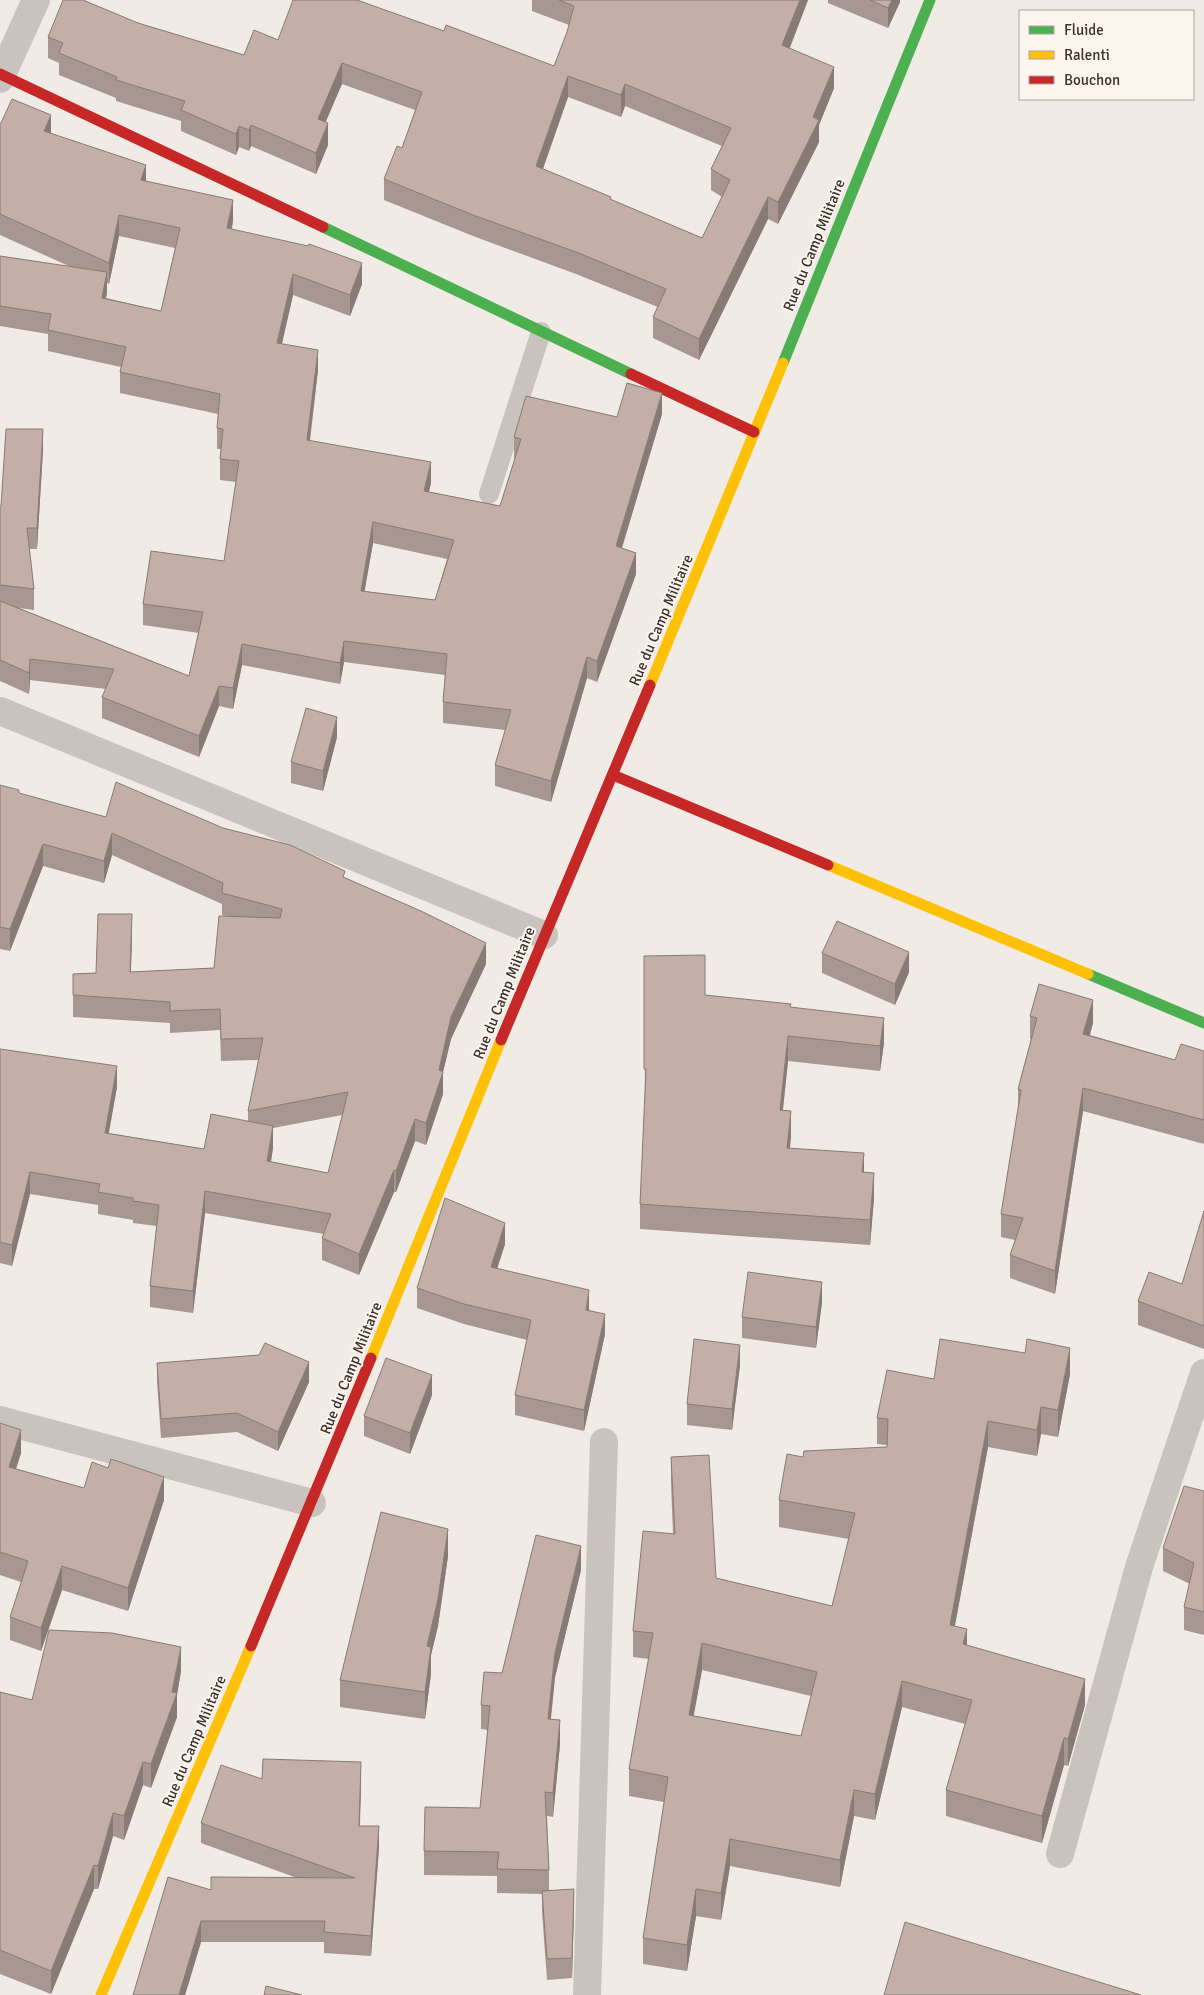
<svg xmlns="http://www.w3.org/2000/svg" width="1204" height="1995" font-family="Signika,sans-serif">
<rect width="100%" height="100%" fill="#f0ebe5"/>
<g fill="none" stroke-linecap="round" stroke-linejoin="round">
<polyline stroke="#c9c3be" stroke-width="20" points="489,494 541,332"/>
<g stroke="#c9c3be" stroke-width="28">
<polyline points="0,79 36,0"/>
<polyline points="0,711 544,935"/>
<polyline points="0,1420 312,1503"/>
<polyline points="1060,1854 1139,1567 1204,1373"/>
<polyline points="587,1995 604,1442"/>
</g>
<g stroke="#4caf50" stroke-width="11">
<polyline points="323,227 631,374"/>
<polyline points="783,363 930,0"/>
<polyline points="1088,974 1204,1023"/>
</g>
<g stroke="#ffc107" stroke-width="11">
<polyline points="650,685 783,363"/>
<polyline points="828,865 1088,974"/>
<polyline points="371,1358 501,1040"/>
<polyline points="101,1995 251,1646"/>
</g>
<g stroke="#c62828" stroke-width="11">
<polyline points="0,74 323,227"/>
<polyline points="631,374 754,432"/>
<polyline points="613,775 828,865"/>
<polyline points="501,1040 650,685"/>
<polyline points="251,1646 371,1358"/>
</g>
</g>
<g fill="#a89690" fill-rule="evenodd">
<path d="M532 0H808L790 48 834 88 819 125V142L778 224 768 219 699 360 653 338V317L658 307 576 274 473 236 384 200V179L402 148 415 110 342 84 325 122 328 145 316 174 251 146 249 151 239 147 236 155 181 131V121L116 101V98L59 75V63L48 58V37L138 23 244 55 278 40 444 31 554 66 567 32 569 25 532 11ZM568 97 621 117 625 106 722 146 711 169V190L722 197 702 238 611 200 543 169Z"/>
<polygon points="828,0 900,0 900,2 888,28 828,3"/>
<path d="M0 125 51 134 146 181 233 221 232 229 362 284 350 316 293 295 282 344 318 370 310 441 431 483 429 492 500 506 515 458H514V437L617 417 662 414 622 548 636 574 597 682 587 678 551 802 495 786V765L505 730 443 723V702L445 675 344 662 340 684 242 665 233 709 219 706 199 757 102 718V697L106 689 30 680 29 694 0 681V506H1L43 450 37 549H29L34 589V610L19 608 189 676 199 633 143 625V604L224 561 236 482 220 480V459L221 449H217V428L218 414 120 393V372L121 367 48 351V334L0 326V256L71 267 0 235ZM119 236 175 248 161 311 106 298 107 293V283L109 284ZM373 543 447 559 435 600 364 591Z"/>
<polygon points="337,737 323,791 291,783 291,762"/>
<path d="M0 785 19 794 106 817 223 828 345 878 486 964 451 1039 443 1072V1094L426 1145 415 1141 396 1192H394L359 1275 322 1260V1238L324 1234 205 1213 193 1313 150 1307V1286L157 1226 133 1223V1220L98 1214V1205L30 1194 12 1266 0 1263V1049L117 1087 108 1133 204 1149 248 1121V1111L259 1060 221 1061 220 1030 170 1033V1023L73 1017V974L96 973 132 936 131 972 214 968 229 917 222 915V904L112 855 104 883 43 866 10 951 0 949ZM342 1115 328 1173 271 1162 273 1148V1128Z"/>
<polygon points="822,953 909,972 895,1005 822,973"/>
<polygon points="644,956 705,995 791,1007 884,1043 880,1071 788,1061 783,1110 791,1136 790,1148 864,1172 874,1198 870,1245 640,1229 640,1204 645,1094"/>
<polygon points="1030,1016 1093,1023 1090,1035 1175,1060 1204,1051 1204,1144 1083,1111 1055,1294 1010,1278 1010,1255 1015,1240 1001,1237 1001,1214 1018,1110 1018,1089 1031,1039 1030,1039"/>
<polygon points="1204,1211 1204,1349 1138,1325 1138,1301 1182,1284"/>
<polygon points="505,1244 497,1268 589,1310 605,1334 584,1431 515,1415 515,1395 527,1340 464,1324 417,1308 417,1288"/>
<polygon points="822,1302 816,1348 742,1338 742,1317"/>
<polygon points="259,1355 309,1382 278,1451 237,1432 161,1438 157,1382 157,1363"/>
<polygon points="740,1365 732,1430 687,1425 687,1404"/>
<path d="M1070 1374 1058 1437 1041 1434 1037 1456 988 1447 955 1626 967 1645 1085 1705 1068 1766 1064 1765 1042 1843 946 1816V1790L965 1724 902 1707 875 1820 854 1816 840 1887 730 1866 721 1920 696 1916 687 1971 643 1964V1938L664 1802 629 1796V1769L649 1659 633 1657V1631L673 1534 671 1483V1457L716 1578 832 1606 849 1539 779 1527V1500L803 1457 887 1447V1445L877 1444V1418L934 1379ZM702 1670 811 1696 801 1736 693 1716Z"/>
<polygon points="432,1395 410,1454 364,1436 364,1416"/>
<polygon points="0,1423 21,1453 16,1469 84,1488 164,1500 128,1611 62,1590 41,1651 10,1640 10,1617 21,1582 0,1575"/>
<polygon points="1204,1491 1204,1635 1184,1630 1184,1607 1190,1584 1163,1571 1163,1548"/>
<polygon points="448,1556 438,1626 431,1655 431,1674 425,1719 340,1707 340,1680"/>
<polygon points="581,1570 555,1677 551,1719 560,1744 553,1817 547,1816 549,1870 549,1890 574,1909 572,1978 547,1980 542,1912 542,1894 497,1893 497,1876 424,1875 424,1851 480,1808 488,1730 481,1729 481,1705 502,1673"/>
<polygon points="181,1671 177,1693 177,1717 151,1788 143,1785 124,1840 113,1836 98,1889 94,1889 51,1994 0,1974 0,1692 32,1700"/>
<polygon points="262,1779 361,1783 360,1826 379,1847 371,1956 324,1953 324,1942 201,1942 185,1995 133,1995 211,1890 297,1878 201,1843 201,1823"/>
</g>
<g fill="#887a75">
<polygon points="800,0 808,0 782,67 782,45"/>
<polygon points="892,0 900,0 900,2 888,28 888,8"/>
<polygon points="342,63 342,84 318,140 318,119"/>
<polygon points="834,67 834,88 819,125 819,142 778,224 778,202"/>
<polygon points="568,76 568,97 536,188 536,166"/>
<polygon points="625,84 625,106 621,117 621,95"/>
<polygon points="51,115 51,136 44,131"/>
<polygon points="328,123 328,145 316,174 316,153"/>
<polygon points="251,125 251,146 249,151 249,130"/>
<polygon points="239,126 239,147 236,155 236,134"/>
<polygon points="146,165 146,186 141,180"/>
<polygon points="768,197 768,219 699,360 699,339"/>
<polygon points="233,200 233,221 227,249 227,228"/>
<polygon points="119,215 119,236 109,284 109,263"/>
<polygon points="362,263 362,284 350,316 350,295"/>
<polygon points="107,272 107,293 102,318 102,298"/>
<polygon points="293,274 293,295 277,364 277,343"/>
<polygon points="318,350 318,370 307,461 307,440"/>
<polygon points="662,393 662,414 616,567 616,546"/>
<polygon points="43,429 43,450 37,549 37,528"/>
<polygon points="431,462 431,483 424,512 424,491"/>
<polygon points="373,522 373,543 361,612 361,591"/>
<polygon points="636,553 636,574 597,682 597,661"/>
<polygon points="344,641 344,662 340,684 340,663"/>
<polygon points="242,644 242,665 233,709 233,688"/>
<polygon points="587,657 587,678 551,802 551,781"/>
<polygon points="30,659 30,680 29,694 29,673"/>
<polygon points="219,686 219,706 199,757 199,736"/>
<polygon points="337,717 337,737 323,791 323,771"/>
<polygon points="112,833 112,855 104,883 104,861"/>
<polygon points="43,844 43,866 10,951 10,929"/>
<polygon points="132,914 132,936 130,994 130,972"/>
<polygon points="486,943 486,964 451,1039 443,1072 443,1094 426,1145 426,1123 451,1017"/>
<polygon points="909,952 909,972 895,1005 895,984"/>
<polygon points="1093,1000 1093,1023 1083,1057 1083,1034"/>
<polygon points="884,1018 884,1043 880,1071 880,1046"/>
<polygon points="788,1036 788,1061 780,1135 780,1110"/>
<polygon points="117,1066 117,1087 105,1155 105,1133"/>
<polygon points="1083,1088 1083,1111 1055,1294 1055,1271"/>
<polygon points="791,1111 791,1136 787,1173 787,1148"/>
<polygon points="415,1119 415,1141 396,1192 396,1171"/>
<polygon points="273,1126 273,1148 267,1183 267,1161"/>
<polygon points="864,1153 864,1178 862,1172"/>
<polygon points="394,1170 394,1192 359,1275 359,1254"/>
<polygon points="30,1172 30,1194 12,1266 12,1245"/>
<polygon points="874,1173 874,1198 870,1245 870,1220"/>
<polygon points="205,1191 205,1213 193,1313 193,1291"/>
<polygon points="505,1223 505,1244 491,1288 491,1267"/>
<polygon points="822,1282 822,1302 816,1348 816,1327"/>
<polygon points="589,1290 589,1311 586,1310"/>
<polygon points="605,1314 605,1334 584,1431 584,1410"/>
<polygon points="740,1345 740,1365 732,1430 732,1409"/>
<polygon points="1070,1348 1070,1374 1058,1437 1058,1410"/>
<polygon points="309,1362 309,1382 278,1451 278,1432"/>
<polygon points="432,1375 432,1395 410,1454 410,1433"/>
<polygon points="1041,1407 1041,1434 1037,1456 1037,1430"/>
<polygon points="988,1421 988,1447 950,1651 950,1625"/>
<polygon points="21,1430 21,1453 9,1490 9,1467"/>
<polygon points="164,1477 164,1500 128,1611 128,1588"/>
<polygon points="448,1529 448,1556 438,1626 431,1655 431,1674 425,1719 425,1692 427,1646"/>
<polygon points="581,1546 581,1570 555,1677 548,1743 548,1719 555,1653"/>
<polygon points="62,1566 62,1590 41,1651 41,1628"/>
<polygon points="967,1629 967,1656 963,1644"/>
<polygon points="702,1643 702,1670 689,1742 689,1715"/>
<polygon points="181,1647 181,1671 177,1695 177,1693 177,1717 151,1788 151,1764 172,1692"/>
<polygon points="1085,1679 1085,1705 1068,1766 1068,1739"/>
<polygon points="902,1681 902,1707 875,1820 875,1794"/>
<polygon points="560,1720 560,1744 553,1817 553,1793"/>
<polygon points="1064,1738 1064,1765 1042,1843 1042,1816"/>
<polygon points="143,1762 143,1785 124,1840 124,1816"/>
<polygon points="361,1762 361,1783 359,1846 359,1826"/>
<polygon points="854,1790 854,1816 840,1887 840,1860"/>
<polygon points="113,1813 113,1836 98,1889 98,1866"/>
<polygon points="379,1826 379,1847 371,1956 371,1936"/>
<polygon points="730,1839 730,1866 721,1920 721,1893"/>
<polygon points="94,1865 94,1889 51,1994 51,1971"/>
<polygon points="574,1889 574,1909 572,1978 572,1958"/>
<polygon points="696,1889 696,1916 687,1971 687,1945"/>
<polygon points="201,1921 201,1942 185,1995 179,1995"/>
</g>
<g fill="#c3afa7" stroke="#887a75" fill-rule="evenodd">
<path d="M63 0H83L138 23 244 55 254 30 278 40 293 0H357L444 31 446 25 554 66 567 32 574 6 559 0H800L782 45 834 67 813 117 819 120 778 202 768 197 699 339 653 317 666 289 576 252 473 215 384 179 397 146 402 148 422 92 342 63 318 119 328 123 316 153 251 125 249 130 239 126 236 134 181 110 185 101 116 80 117 77 59 53 63 43 48 37ZM568 76 621 95 625 84 731 128 711 169 730 180 702 238 610 199 611 197 536 166Z"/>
<polygon points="870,0 892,0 888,8"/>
<path d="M12 99 51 115 44 131 146 165 141 180 233 200 227 228 308 246 309 244 362 263 350 295 293 274 277 343 318 350 307 440 431 462 424 491 500 506 521 439 514 437 526 396 617 417 627 383 662 393 616 546 636 553 597 661 587 657 551 781 495 765 511 710 443 702 447 654 344 641 340 663 242 644 233 688 219 686 199 736 102 697 114 669 30 659 29 673 0 660V601L189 676 203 612 143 604 151 551 224 561 239 461 220 459 223 429 217 428 220 394 120 372 126 347 48 330 51 314 0 306V256L107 272 102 298 161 311 180 228 119 215 109 263 0 214V125ZM373 522 454 540 435 600 361 591Z"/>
<polygon points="6,429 43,429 37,528 27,528 34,589 0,585 0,506 1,506"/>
<polygon points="306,708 337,717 323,771 291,762"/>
<polygon points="116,782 223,828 290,845 345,871 343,877 421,911 486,943 451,1017 439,1070 443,1072 426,1123 415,1119 396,1171 394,1170 359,1254 322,1238 331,1214 205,1191 193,1291 150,1286 159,1205 133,1201 133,1198 98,1192 100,1184 30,1172 12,1245 0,1242 0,1049 117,1066 105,1133 204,1149 211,1114 273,1126 267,1161 328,1173 348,1092 248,1111 263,1038 221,1039 220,1009 170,1011 170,1002 73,995 73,974 96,973 98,914 132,914 130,972 214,968 219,916 280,918 282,909 222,893 223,883 112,833 104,861 43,844 10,929 0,927 0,785 19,790 19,793 106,817"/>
<polygon points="837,921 909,952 895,984 822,953"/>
<polygon points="705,955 705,995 791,1004 790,1007 884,1018 880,1046 788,1036 780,1110 791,1111 787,1148 864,1153 862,1172 874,1173 870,1220 640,1204 646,1069 644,1069 644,956"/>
<polygon points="1039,984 1093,1000 1083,1034 1175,1060 1181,1044 1204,1051 1204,1120 1083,1088 1055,1271 1010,1255 1023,1218 1001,1214 1021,1090 1018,1089 1037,1018 1030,1016"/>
<polygon points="445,1198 505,1223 491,1267 589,1290 586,1310 605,1314 584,1410 515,1395 531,1320 464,1304 417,1288"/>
<polygon points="1204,1211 1204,1326 1138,1301 1149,1272 1182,1284"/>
<polygon points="748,1272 822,1282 816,1327 742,1317"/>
<polygon points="694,1339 740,1345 732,1409 687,1404"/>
<path d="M940 1339 1025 1353 1027 1339 1070 1348 1058 1410 1041 1407 1037 1430 988 1421 950 1625 967 1629 963 1644 1085 1679 1068 1739 1064 1738 1042 1816 946 1790 972 1700 902 1681 875 1794 854 1790 840 1860 730 1839 721 1893 696 1889 687 1945 643 1938 668 1777 629 1769 653 1633 633 1631 643 1531 675 1534 671 1457 709 1455 716 1578 832 1606 855 1513 779 1500 787 1454 803 1457 804 1451 887 1447 888 1419 877 1418 887 1370 934 1379ZM702 1643 817 1672 801 1736 689 1715Z"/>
<polygon points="265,1343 309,1362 278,1432 237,1413 161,1419 157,1363 259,1355"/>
<polygon points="386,1358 432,1375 410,1433 364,1416"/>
<polygon points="0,1423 21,1430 9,1467 84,1488 92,1462 108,1468 111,1459 164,1477 128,1588 62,1566 41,1628 10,1617 28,1561 0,1552"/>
<polygon points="1184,1486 1204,1491 1204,1612 1184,1607 1194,1563 1163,1548"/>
<polygon points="381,1512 448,1529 438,1599 427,1646 431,1647 425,1692 340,1680"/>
<polygon points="536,1535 581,1546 555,1653 548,1719 560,1720 553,1793 545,1792 549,1870 497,1869 499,1852 424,1851 425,1807 480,1808 490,1706 481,1705 484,1672 502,1673"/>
<polygon points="49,1630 112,1633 181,1647 172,1692 177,1693 151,1764 143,1762 124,1816 113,1813 98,1866 94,1865 51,1971 0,1950 0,1692 32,1700"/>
<polygon points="263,1759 361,1762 359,1826 379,1826 371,1936 324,1932 325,1921 201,1921 179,1995 133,1995 168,1877 211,1890 211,1877 355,1878 201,1823 221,1765 262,1779"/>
<polygon points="574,1889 572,1958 547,1959 542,1891"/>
<polygon points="905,1922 1141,1995 884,1995"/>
<polygon points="266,1986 302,1995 264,1995"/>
</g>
<g text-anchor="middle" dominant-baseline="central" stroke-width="4" stroke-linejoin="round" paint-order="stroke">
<g font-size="15" fill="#3b302b" stroke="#fbf5ee">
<text transform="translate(814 245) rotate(-68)">Rue du Camp Militaire</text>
<text transform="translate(661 620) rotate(-67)">Rue du Camp Militaire</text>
<text transform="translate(504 993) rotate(-68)">Rue du Camp Militaire</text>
<text transform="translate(351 1368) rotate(-68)">Rue du Camp Militaire</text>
<text transform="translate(194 1741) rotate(-67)">Rue du Camp Militaire</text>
</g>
</g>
<rect x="1019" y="10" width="175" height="90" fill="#fbf5ee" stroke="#aea6a0"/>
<rect x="1029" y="26" width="25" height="8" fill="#4caf50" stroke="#aea6a0"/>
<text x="1064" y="35" font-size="15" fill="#3b302b">Fluide</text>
<rect x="1029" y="51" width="25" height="8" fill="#ffc107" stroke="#aea6a0"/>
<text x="1064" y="60" font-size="15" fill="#3b302b">Ralenti</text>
<rect x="1029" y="76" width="25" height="8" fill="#c62828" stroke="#aea6a0"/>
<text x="1064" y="85" font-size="15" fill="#3b302b">Bouchon</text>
</svg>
